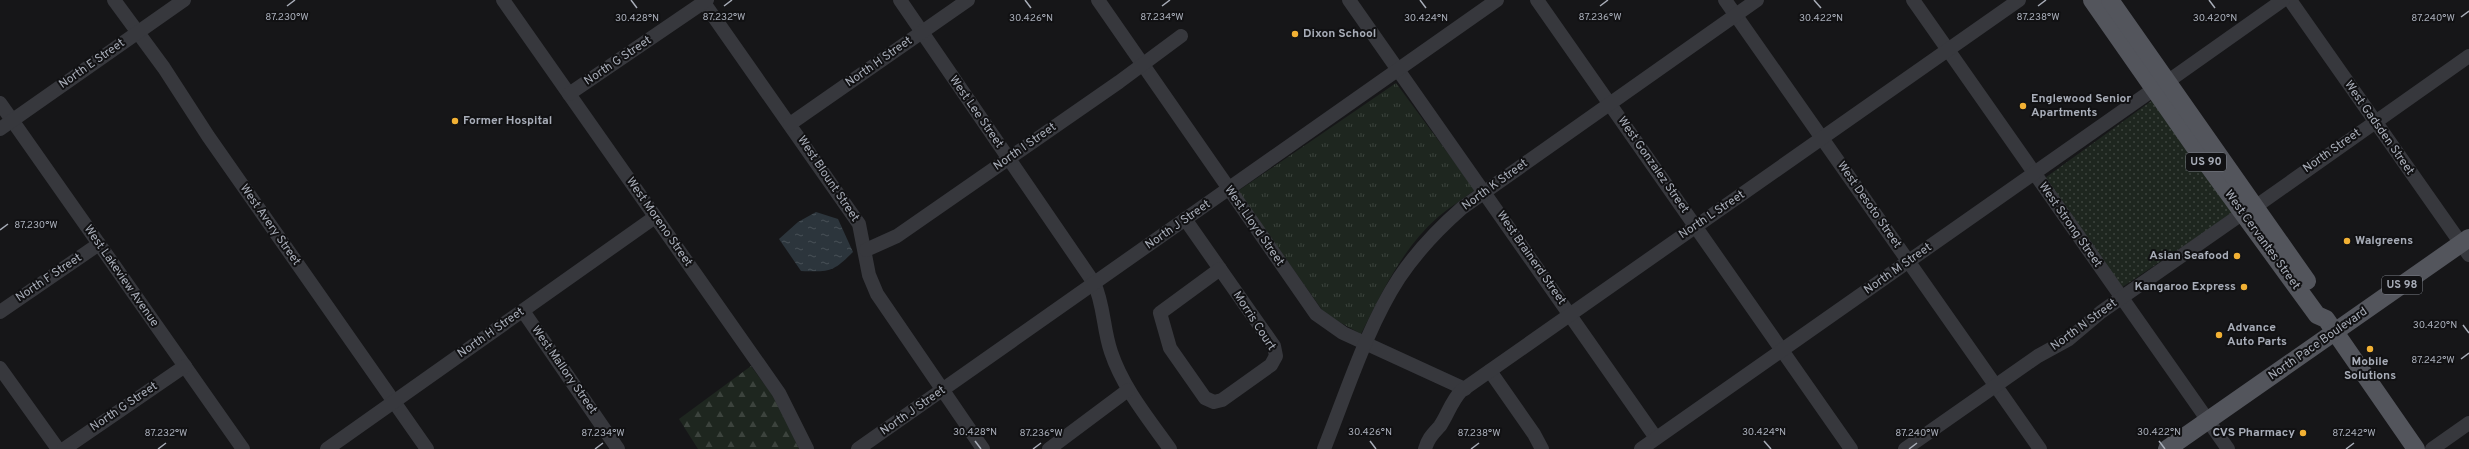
<svg xmlns="http://www.w3.org/2000/svg" width="2469" height="449" font-family="Overpass,sans-serif">
<defs>
<pattern id="grass-dots" width="8" height="8" patternUnits="userSpaceOnUse"><rect width="8" height="8" fill="#1e261f"/><path d="M2 2h.1M6 6h.1" fill="none" stroke="#3c433d" stroke-width="1.8" stroke-linecap="round"/></pattern>
<pattern id="forest-firs" width="22" height="20" patternUnits="userSpaceOnUse"><rect width="22" height="20" fill="#1e261f"/><path d="M5 1l3.5 6h-7zM16 11l3.5 6h-7z" fill="#3c433d"/></pattern>
<pattern id="park-tufts" width="24" height="20" patternUnits="userSpaceOnUse"><rect width="24" height="20" fill="#1e261f"/><path d="M3 7l-1-3M5 7V3M7 7l1-3M15 17l-1-3M17 17v-4M19 17l1-3" fill="none" stroke="#3c433d"/></pattern>
<pattern id="water-ripples" width="26" height="14" patternUnits="userSpaceOnUse"><rect width="26" height="14" fill="#2c353c"/><path d="M2 4q2-2 4 0t4 0M15 11q2-2 4 0t4 0" fill="none" stroke="#485056"/></pattern>
</defs>
<rect width="100%" height="100%" fill="#161618"/>
<polygon fill="url(#grass-dots)" points="2154,99 2236,211 2121,288 2045,178"/>
<polygon fill="url(#forest-firs)" points="751,366 779,404 799,449 698,449 679,419"/>
<path fill="url(#park-tufts)" d="M1396 83 1475 190C1463 199 1450 207 1438 217 1402 249 1382 292 1361 334L1325 314 1238 191Z"/>
<path fill="url(#water-ripples)" d="M816 212 838 219 853 252C833 272 830 272 801 271L779 239 798 222Z"/>
<g fill="none" stroke-linecap="round" stroke-linejoin="round">
<g stroke="#37383d" stroke-width="14">
<polyline points="114,0 164,68 208,136 427,449"/>
<polyline points="503,0 779,393 807,449"/>
<polyline points="702,0 859,224 869,275 877,294 983,449"/>
<path d="M900 0 1094 283C1104 304 1103 329 1111 352 1123 388 1148 418 1170 449"/>
<polyline points="1098,0 1316,314 1343,333 1465,389"/>
<polyline points="1349,0 1656,438"/>
<polyline points="1537,0 1851,449"/>
<polyline points="1725,0 2040,449"/>
<polyline points="1913,0 2228,449"/>
<polyline points="2290,0 2469,255"/>
<polyline points="2167,82 2283,0"/>
<polyline points="569,94 707,0"/>
<polyline points="0,103 243,449"/>
<polyline points="790,124 968,0"/>
<polyline points="0,129 184,0"/>
<polyline points="2255,207 2469,56"/>
<polyline points="1185,219 1220,269"/>
<polyline points="866,250 897,236 1119,82 1181,36"/>
<polygon points="1220,269 1274,346 1276,356 1271,365 1222,400 1214,402 1205,398 1170,348 1160,313"/>
<polyline points="523,311 618,449"/>
<polyline points="0,312 99,244"/>
<polyline points="0,368 58,449"/>
<polyline points="1490,371 1534,434 1542,449"/>
<polyline points="64,449 185,366"/>
<polyline points="327,449 655,217"/>
<polyline points="858,449 1497,0"/>
<polyline points="1049,449 1128,390"/>
<path d="M1324 449C1346 394 1367 327 1399 278 1417 251 1438 229 1462 208L1757 0"/>
<path d="M1425 449C1428 438 1433 434 1440 426 1448 414 1451 402 1461 391L2019 0"/>
<polyline points="1641,449 2154,89"/>
<polyline points="1905,449 2038,356 2069,339 2101,312 2243,213"/>
<polyline points="2432,449 2469,423"/>
</g>
<g stroke="#53555c" stroke-width="18">
<polyline points="2092,0 2194,146 2317,315 2326,319 2416,449"/>
<polyline points="2110,0 2307,281"/>
<polyline points="2167,449 2469,238"/>
</g>
</g>
<path fill="none" stroke="#a8adb8" stroke-width="1.5" d="M631 0 637 8M1025 0 1031 8M1420 0 1426 8M1814 0 1821 8M2209 0 2215 8M287 6 295 0M724 6 732 0M1162 6 1170 0M1600 6 1608 0M2038 6 2046 0M2461 17 2469 11M0 230 8 224M2463 325 2469 333M2461 359 2469 353M975 441 981 449M1370 441 1376 449M1764 441 1771 449M2159 441 2165 449M158 449 166 443M595 449 603 443M1033 449 1041 443M1471 449 1479 443M1909 449 1917 443M2346 449 2354 443"/>
<g fill="#f2b134" stroke="#111113" stroke-width="1.5">
<circle cx="1295" cy="34" r="4"/>
<circle cx="2023" cy="106" r="4"/>
<circle cx="455" cy="121" r="4"/>
<circle cx="2347" cy="241" r="4"/>
<circle cx="2237" cy="256" r="4"/>
<circle cx="2244" cy="287" r="4"/>
<circle cx="2219" cy="335" r="4"/>
<circle cx="2370" cy="349" r="4"/>
<circle cx="2303" cy="433" r="4"/>
</g>
<g text-anchor="middle" dominant-baseline="central" stroke-width="4" stroke-linejoin="round" paint-order="stroke">
<g fill="#111113" stroke="#7b7e86" stroke-width="1">
<rect x="2186" y="153" width="40" height="18" rx="3"/>
<rect x="2382" y="276" width="40" height="18" rx="3"/>
</g>
<g font-size="11" font-weight="bold" fill="#a8adb8">
<text x="2206" y="162">US 90</text>
<text x="2402" y="285">US 98</text>
</g>
<g font-size="12" font-weight="bold" fill="#a8adb8" stroke="#111113" text-anchor="start">
<text x="1303" y="34">Dixon School</text>
<text x="2031" y="99">Englewood Senior<tspan x="2031" dy="14">Apartments</tspan></text>
<text x="463" y="121">Former Hospital</text>
<text x="2355" y="241">Walgreens</text>
<text x="2229" y="256" text-anchor="end">Asian Seafood</text>
<text x="2236" y="287" text-anchor="end">Kangaroo Express</text>
<text x="2227" y="328">Advance<tspan x="2227" dy="14">Auto Parts</tspan></text>
<text x="2370" y="362" text-anchor="middle">Mobile<tspan x="2370" dy="14">Solutions</tspan></text>
<text x="2295" y="433" text-anchor="end">CVS Pharmacy</text>
</g>
<g font-size="12" fill="#a8adb8" stroke="#111113">
<text transform="translate(618 61) rotate(-34)">North G Street</text>
<text transform="translate(879 62) rotate(-35)">North H Street</text>
<text transform="translate(92 64) rotate(-35)">North E Street</text>
<text transform="translate(976 112) rotate(55)">West Lee Street</text>
<text transform="translate(2379 128) rotate(55)">West Gadsden Street</text>
<text transform="translate(1025 147) rotate(-35)">North I Street</text>
<text transform="translate(2332 151) rotate(-35)">North Street</text>
<text transform="translate(1653 165) rotate(55)">West Gonzalez Street</text>
<text transform="translate(828 179) rotate(56)">West Blount Street</text>
<text transform="translate(1495 185) rotate(-36)">North K Street</text>
<text transform="translate(1869 205) rotate(55)">West Desoto Street</text>
<text transform="translate(1712 215) rotate(-34)">North L Street</text>
<text transform="translate(659 222) rotate(55)">West Moreno Street</text>
<text transform="translate(270 225) rotate(55)">West Avery Street</text>
<text transform="translate(1178 225) rotate(-35)">North J Street</text>
<text transform="translate(2070 225) rotate(55)">West Strong Street</text>
<text transform="translate(1254 226) rotate(55)">West Lloyd Street</text>
<text transform="translate(2262 240) rotate(54)">West Cervantes Street</text>
<text transform="translate(1531 258) rotate(55)">West Brainerd Street</text>
<text transform="translate(1898 269) rotate(-35)">North M Street</text>
<text transform="translate(121 276) rotate(55)">West Lakeview Avenue</text>
<text transform="translate(49 278) rotate(-34)">North F Street</text>
<text transform="translate(1254 321) rotate(57)">Morris Court</text>
<text transform="translate(2084 325) rotate(-36)">North N Street</text>
<text transform="translate(491 333) rotate(-35)">North H Street</text>
<text transform="translate(2318 344) rotate(-35)">North Pace Boulevard</text>
<text transform="translate(564 370) rotate(55)">West Mallory Street</text>
<text transform="translate(124 407) rotate(-34)">North G Street</text>
<text transform="translate(913 411) rotate(-35)">North J Street</text>
</g>
</g>
<g font-size="10" text-anchor="middle" fill="#a8adb8" stroke="#111113" stroke-width="4" stroke-linejoin="round" paint-order="stroke">
<text x="724" y="20">87.232°W</text>
<text x="1162" y="20">87.234°W</text>
<text x="1600" y="20">87.236°W</text>
<text x="2038" y="20">87.238°W</text>
<text x="287" y="20">87.230°W</text>
<text x="2433" y="21">87.240°W</text>
<text x="637" y="21">30.428°N</text>
<text x="1821" y="21">30.422°N</text>
<text x="1031" y="21">30.426°N</text>
<text x="1426" y="21">30.424°N</text>
<text x="2215" y="21">30.420°N</text>
<text x="36" y="228">87.230°W</text>
<text x="2435" y="328">30.420°N</text>
<text x="2433" y="363">87.242°W</text>
<text x="975" y="435">30.428°N</text>
<text x="1370" y="435">30.426°N</text>
<text x="1764" y="435">30.424°N</text>
<text x="2159" y="435">30.422°N</text>
<text x="166" y="436">87.232°W</text>
<text x="603" y="436">87.234°W</text>
<text x="1041" y="436">87.236°W</text>
<text x="1479" y="436">87.238°W</text>
<text x="1917" y="436">87.240°W</text>
<text x="2354" y="436">87.242°W</text>
</g>
</svg>
